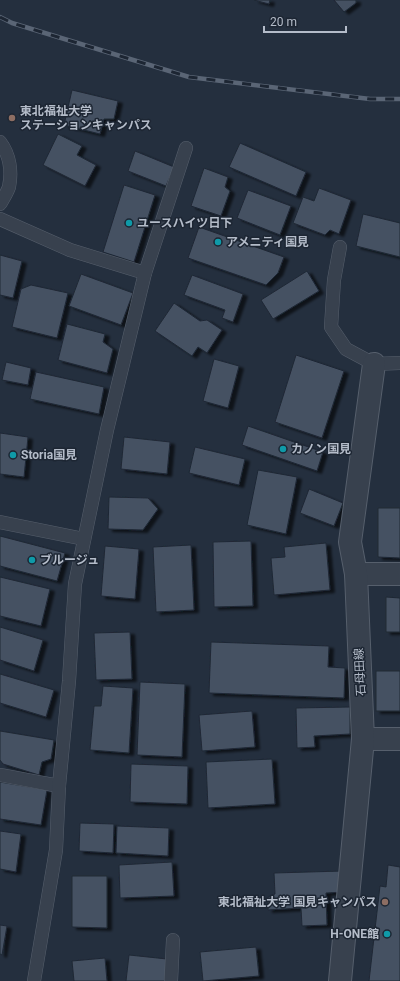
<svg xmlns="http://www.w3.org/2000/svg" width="400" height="981" font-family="Roboto,'Noto Sans JP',sans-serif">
<defs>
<filter id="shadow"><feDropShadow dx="4.5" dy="2.5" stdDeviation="1" flood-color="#0009"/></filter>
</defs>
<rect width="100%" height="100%" fill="#242f3e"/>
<g fill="#455162" stroke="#1f2835" filter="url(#shadow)">
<polygon points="254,0 270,0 269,4"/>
<polygon points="334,0 356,0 356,3 344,12"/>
<polygon points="72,90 118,101 114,119 104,119 100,134 64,125"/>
<polygon points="58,134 82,146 77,155 96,165 85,186 43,165"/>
<polygon points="240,143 306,172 296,196 229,167"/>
<polygon points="135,151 174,167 166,186 128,171"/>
<polygon points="204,168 228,177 225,187 230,191 221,216 191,206"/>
<polygon points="124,185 155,195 134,262 103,252"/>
<polygon points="319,188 351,200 339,234 330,230 325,235 293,223 303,197 314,201"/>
<polygon points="248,190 291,206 280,235 237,218"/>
<polygon points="363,214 400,223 400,257 356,246"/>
<polygon points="199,227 284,257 278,273 266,285 188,258"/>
<polygon points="0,255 22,261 13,298 0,295"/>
<polygon points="307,271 319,291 273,319 261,300"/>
<polygon points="81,274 133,293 121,325 69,306"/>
<polygon points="192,275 243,294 233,322 222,318 225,310 184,295"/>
<polygon points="31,285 68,293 57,338 12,327 21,289"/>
<polygon points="174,303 200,321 207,320 222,330 207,353 198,347 192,356 155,331"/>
<polygon points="67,324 105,334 103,342 113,349 107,373 58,360"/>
<polygon points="296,355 344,371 322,438 275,422"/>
<polygon points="214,359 239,366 228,408 203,401"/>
<polygon points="6,362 31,368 28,385 2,380"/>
<polygon points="36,372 104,387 99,414 30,399"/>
<polygon points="248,426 323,452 317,471 242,445"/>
<polygon points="0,433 28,437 24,477 0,474"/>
<polygon points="124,437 170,442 167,474 121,469"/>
<polygon points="195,447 245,459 239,485 189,473"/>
<polygon points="258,470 297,477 286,534 247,525"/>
<polygon points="309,489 343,503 334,526 300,513"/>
<polygon points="109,497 148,498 158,509 143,530 108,529"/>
<polygon points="378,508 400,508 400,558 378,557"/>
<polygon points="0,536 65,553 57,581 0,566"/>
<polygon points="251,541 253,606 214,607 213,542"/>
<polygon points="326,543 330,590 274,595 271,558 285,557 284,547"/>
<polygon points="191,545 194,610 156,612 153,547"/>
<polygon points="105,546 139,549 135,599 101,596"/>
<polygon points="0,577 50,589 41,626 0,616"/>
<polygon points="386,597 400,598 400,632 386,632"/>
<polygon points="0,627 43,640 34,671 0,660"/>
<polygon points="130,632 132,679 96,680 94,633"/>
<polygon points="211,642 329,646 328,667 345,668 344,698 209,693"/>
<rect x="376" y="671" width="24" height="40"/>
<polygon points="0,674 54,690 46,717 0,703"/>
<polygon points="140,682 185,684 182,757 137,755"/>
<polygon points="103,686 133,688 129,753 90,750 94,706 101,706"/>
<polygon points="350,707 350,734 314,736 315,747 297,748 296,708"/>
<polygon points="252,711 255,747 202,751 199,715"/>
<polygon points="0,731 54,740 51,759 42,762 39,775 3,764 0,760"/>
<polygon points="272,759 275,804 208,808 206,762"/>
<polygon points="131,764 188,766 187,804 130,802"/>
<polygon points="0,782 47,790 41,825 0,819"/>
<polygon points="80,823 114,824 113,853 79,851"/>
<polygon points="117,826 169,828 168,856 116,853"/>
<polygon points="0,831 21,834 16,872 0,869"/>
<polygon points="172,862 174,896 120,898 119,865"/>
<polygon points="388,865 400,867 400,981 369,981 380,886 386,887"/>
<polygon points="343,871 344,892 326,893 327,925 302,926 301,908 268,910 268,897 275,894 274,873"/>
<polygon points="72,876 107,876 107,928 72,927"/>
<polygon points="0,925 7,926 2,955 0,954"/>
<polygon points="256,947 259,976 203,981 200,952"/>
<polygon points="129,955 167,959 165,981 126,981"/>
<polygon points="105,958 107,981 74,981 72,961"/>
</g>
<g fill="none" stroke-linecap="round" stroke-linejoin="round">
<defs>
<g id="lane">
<path d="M0 142C10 155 12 172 9 187 7 193 3 199 0 204"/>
<polyline points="0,219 70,250 145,273"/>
<polyline points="340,247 334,280 331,327 346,349 374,364 400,363"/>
<polyline points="0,522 84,539"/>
<polyline points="0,775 59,786"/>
<polyline points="34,981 56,850 59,786 69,681 75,584 107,430 145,273 186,148"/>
<polyline points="171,981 173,940"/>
</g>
<g id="street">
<polyline points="356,574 400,574"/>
<polyline points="363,739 400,739"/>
<polyline points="340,981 363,739 356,574 350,542 374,364"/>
</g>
</defs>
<use href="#lane" stroke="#565f6c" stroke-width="14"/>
<use href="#street" stroke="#565f6c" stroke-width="24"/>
<use href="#lane" stroke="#38414e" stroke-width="13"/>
<use href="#street" stroke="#38414e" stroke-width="22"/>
<defs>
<polyline id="rail" points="0,17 12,23 189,77 370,99 400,99"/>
</defs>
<use href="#rail" stroke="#5a6575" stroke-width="4.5"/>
<use href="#rail" stroke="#1d2633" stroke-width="3" stroke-dasharray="9" stroke-linecap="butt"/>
</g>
<g fill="#8d6e63" stroke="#1d2633" stroke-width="1.5">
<circle cx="12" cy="118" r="4"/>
<circle cx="385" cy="902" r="4"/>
</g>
<g fill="#0f9aa8" stroke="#1d2633" stroke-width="1.5">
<circle cx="129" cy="223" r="4"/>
<circle cx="218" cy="242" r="4"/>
<circle cx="283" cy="449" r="4"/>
<circle cx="13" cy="455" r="4"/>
<circle cx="32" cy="560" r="4"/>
<circle cx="387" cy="934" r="4"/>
</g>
<g text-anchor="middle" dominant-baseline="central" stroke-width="3" stroke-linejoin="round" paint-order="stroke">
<g font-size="12" font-weight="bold" fill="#b4bcc9" stroke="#1d2633" text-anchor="start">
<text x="20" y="111">東北福祉大学<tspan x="20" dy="14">ステーションキャンパス</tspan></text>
<text x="137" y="223">ユースハイツ日下</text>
<text x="226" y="242">アメニティ国見</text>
<text x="291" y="449">カノン国見</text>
<text x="21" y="455">Storia国見</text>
<text x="40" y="560">ブルージュ</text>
<text x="377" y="902" text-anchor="end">東北福祉大学 国見キャンパス</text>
<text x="379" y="934" text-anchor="end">H-ONE館</text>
</g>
<g font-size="12" fill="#b4bcc9" stroke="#1d2633">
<text transform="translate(360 672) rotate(-93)">石母田線</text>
</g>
</g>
<path d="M264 26v6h82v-6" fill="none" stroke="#b4bcc9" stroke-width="2"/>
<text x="270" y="26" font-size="12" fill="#b4bcc9" stroke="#1d2633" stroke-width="3" paint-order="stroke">20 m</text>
</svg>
